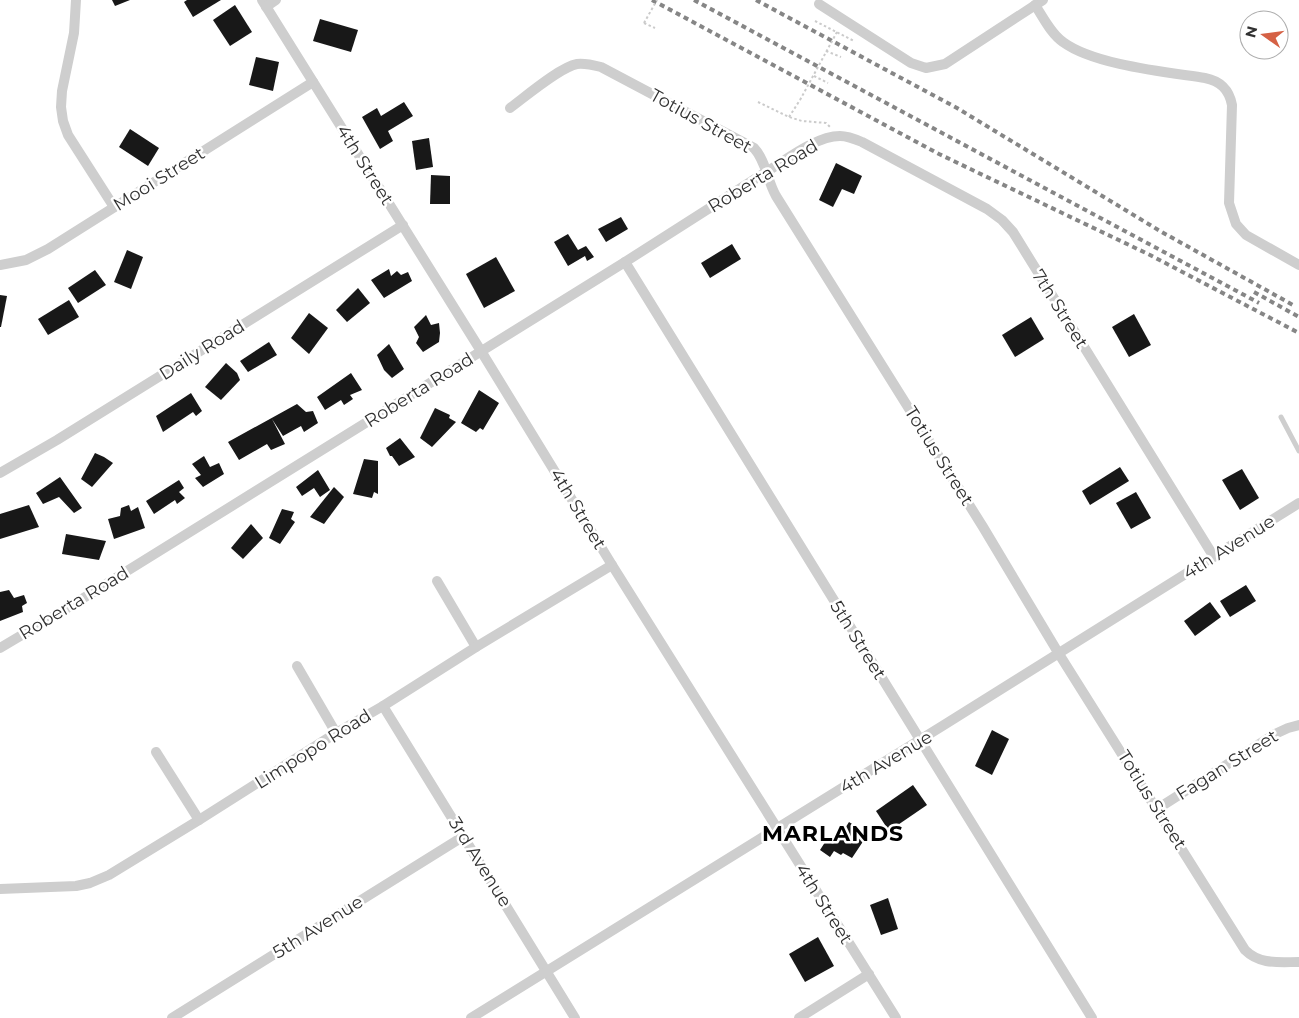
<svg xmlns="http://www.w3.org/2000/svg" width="1299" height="1018" font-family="Montserrat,sans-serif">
<rect width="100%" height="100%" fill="#fff"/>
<g fill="#181818">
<polygon points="112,0 130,0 115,6"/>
<polygon points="187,0 221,0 193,17 184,2"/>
<polygon points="235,5 252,32 230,46 213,20"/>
<polygon points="320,19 358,30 351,52 313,41"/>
<polygon points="256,57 279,62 273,91 249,85"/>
<polygon points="404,102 413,116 388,131 393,141 380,149 362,117 377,108 381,116"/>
<polygon points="130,129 159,148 148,166 119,147"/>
<polygon points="429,138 433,167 416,170 412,141"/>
<polygon points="836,163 862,176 854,194 842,189 833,207 819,200"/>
<polygon points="431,175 450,176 450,204 430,204"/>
<polygon points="621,217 628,229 606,242 598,229"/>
<polygon points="568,234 578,250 586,246 594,257 587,261 585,256 568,266 554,242"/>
<polygon points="732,244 741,259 710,278 701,263"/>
<polygon points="127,250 143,257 131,289 114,282"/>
<polygon points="496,257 515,291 484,308 466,274"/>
<polygon points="389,269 391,276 397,271 401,275 408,272 412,281 384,298 371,280"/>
<polygon points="95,270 106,285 78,303 68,288"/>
<polygon points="358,288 370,303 347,322 336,310"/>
<polygon points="0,295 7,296 1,327 0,327"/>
<polygon points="69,300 79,317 48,335 38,319"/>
<polygon points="309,313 328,328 309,354 291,338"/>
<polygon points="1134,314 1151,345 1129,357 1112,327"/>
<polygon points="426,315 431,325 439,323 440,333 439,342 423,352 416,343 419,337 414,327"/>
<polygon points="1031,317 1044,339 1015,357 1002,335"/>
<polygon points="269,342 277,355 248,372 240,361"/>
<polygon points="389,344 404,369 392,378 384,370 377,355"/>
<polygon points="226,363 237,373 240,380 221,400 205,387"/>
<polygon points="351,373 362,390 350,395 353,399 344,405 341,400 325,410 317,397"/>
<polygon points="479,390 499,403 483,430 480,428 476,432 461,423"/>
<polygon points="191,393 202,411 196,416 193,412 163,432 156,416"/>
<polygon points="297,404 306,412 313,411 318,423 304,432 301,426 283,436 272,419 285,444 271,450 267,444 239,460 228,442"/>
<polygon points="435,408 450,415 449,418 456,422 432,447 420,438"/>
<polygon points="400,438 415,457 399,466 392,456 390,456 386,448"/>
<polygon points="95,453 104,457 113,463 92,487 81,479"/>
<polygon points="204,456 210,467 219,463 224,474 203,487 195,478 201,475 192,464"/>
<polygon points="364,459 378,461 378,494 374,492 372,498 353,494"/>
<polygon points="1120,467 1129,481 1090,505 1082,491"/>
<polygon points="1242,469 1259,498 1240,510 1222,480"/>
<polygon points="318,470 330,490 320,497 314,488 302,496 296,487"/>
<polygon points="60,477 82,508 74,513 59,497 43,504 36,493"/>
<polygon points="179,480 184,488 179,492 185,498 177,504 175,500 154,514 146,501"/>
<polygon points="334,487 344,497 324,524 310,517"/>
<polygon points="1136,492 1151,518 1131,529 1116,503"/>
<polygon points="29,505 39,527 0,539 0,514"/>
<polygon points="129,505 131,511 138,507 145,528 114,539 108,519 120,516 121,508"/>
<polygon points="282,509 294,512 291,519 295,522 280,544 269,538"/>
<polygon points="251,524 263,538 243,559 231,548"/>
<polygon points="66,534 106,541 99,560 62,554"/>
<polygon points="1246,585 1256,601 1230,617 1220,601"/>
<polygon points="9,590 14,598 24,595 27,603 22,606 23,612 0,621 0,592"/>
<polygon points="1210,602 1221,617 1195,636 1184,621"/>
<polygon points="992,730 1009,739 992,775 975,766"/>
<polygon points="913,785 927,805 889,831 876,811"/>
<polygon points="849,822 868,834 852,858 843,853 841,855 834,851 830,857 820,850 829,836 837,841"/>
<polygon points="888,898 898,929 881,935 870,905"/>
<polygon points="818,937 834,966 805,982 789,954"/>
</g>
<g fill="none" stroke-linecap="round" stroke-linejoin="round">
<g stroke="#cbcbcb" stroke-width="2" stroke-dasharray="2.5 2.5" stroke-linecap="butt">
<polyline points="815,21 854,41"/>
<polyline points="644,23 655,28"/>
<polyline points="826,51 841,57"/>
<polyline points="814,76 828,83"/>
<polyline points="758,102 789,117 802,121 826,123 830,127"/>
<polyline points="789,117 800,100"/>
</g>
<polyline stroke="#cecece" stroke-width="5" points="1281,417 1299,451"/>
<g stroke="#cecece" stroke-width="10">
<polyline points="76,0 74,33 62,91 61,107 63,121 68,135 114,207"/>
<polyline points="262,0 481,351 612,565 896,1018"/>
<polyline points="819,4 911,63 926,68 945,64 1043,0"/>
<path d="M1035 5C1043 17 1051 34 1063 42 1094 65 1166 72 1205 78 1220 81 1229 89 1232 105L1229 203 1236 224 1246 235 1299 265"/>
<polyline points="266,7 276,0"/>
<path d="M510 108C525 97 560 67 577 64 584 63 593 65 601 67L754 148C766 161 767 180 776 196L983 527 1059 654 1245 950C1260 965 1279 962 1299 962"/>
<polyline points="625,262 1092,1018"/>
<polyline points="0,265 26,260 48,249 313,82"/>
<polyline points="0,473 57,440 403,225"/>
<polyline points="437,581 476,647"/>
<path d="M0 648 69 607 625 262 766 172C786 160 816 136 840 136 848 136 855 139 862 142L987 209 1002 220 1013 232 1214 557"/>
<polyline points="297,666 336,733"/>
<polyline points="383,706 575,1018"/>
<polyline points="156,752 199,820"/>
<polyline points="1157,809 1275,734 1288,728 1299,725"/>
<polyline points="0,889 76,886 90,883 109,875 199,820 336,733 383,706 476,647 612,565"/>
<polyline points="172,1018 464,836"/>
<path d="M471 1018C747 847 1024 676 1299 503"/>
<polyline points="799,1018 869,974"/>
</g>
<g stroke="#868686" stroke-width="4" stroke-dasharray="5 4" stroke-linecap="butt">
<polyline points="652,0 939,154 1150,255 1299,333"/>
<polyline points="694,0 1259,303"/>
<polyline points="756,0 957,108 1160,231 1293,305"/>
<polyline points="1254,292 1299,317"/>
</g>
<g stroke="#cbcbcb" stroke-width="2" stroke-dasharray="2.5 2.5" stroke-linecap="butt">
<polyline points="644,23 657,0"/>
<polyline points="800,100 837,32"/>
</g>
</g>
<g text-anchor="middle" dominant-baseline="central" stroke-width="5" stroke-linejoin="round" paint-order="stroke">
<g font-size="18" fill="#313131" stroke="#fff">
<text transform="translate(701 121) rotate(29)">Totius Street</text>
<text transform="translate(365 165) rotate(58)">4th Street</text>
<text transform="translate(763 176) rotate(-31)">Roberta Road</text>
<text transform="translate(159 179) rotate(-32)">Mooi Street</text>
<text transform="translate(1060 309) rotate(58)">7th Street</text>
<text transform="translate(202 350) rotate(-32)">Daily Road</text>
<text transform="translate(419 390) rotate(-32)">Roberta Road</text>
<text transform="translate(939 456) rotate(58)">Totius Street</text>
<text transform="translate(578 509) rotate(59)">4th Street</text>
<text transform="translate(1229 547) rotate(-32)">4th Avenue</text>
<text transform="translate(74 603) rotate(-31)">Roberta Road</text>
<text transform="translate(858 640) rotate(58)">5th Street</text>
<text transform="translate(313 749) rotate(-32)">Limpopo Road</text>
<text transform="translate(886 762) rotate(-31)">4th Avenue</text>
<text transform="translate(1227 765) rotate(-32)">Fagan Street</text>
<text transform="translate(1152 800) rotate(58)">Totius Street</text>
<text transform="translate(480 862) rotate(58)">3rd Avenue</text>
<text transform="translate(824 904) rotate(58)">4th Street</text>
<text transform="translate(318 927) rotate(-32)">5th Avenue</text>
</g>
<g font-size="22" font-weight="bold" letter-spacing="1" fill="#000" stroke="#fff">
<text x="833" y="833">MARLANDS</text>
</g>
</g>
<g transform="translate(1264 35) rotate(284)"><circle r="24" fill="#ffffff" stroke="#adadad"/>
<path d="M0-4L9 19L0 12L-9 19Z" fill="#d56145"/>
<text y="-8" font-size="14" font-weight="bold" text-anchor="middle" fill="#313131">N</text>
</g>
</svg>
